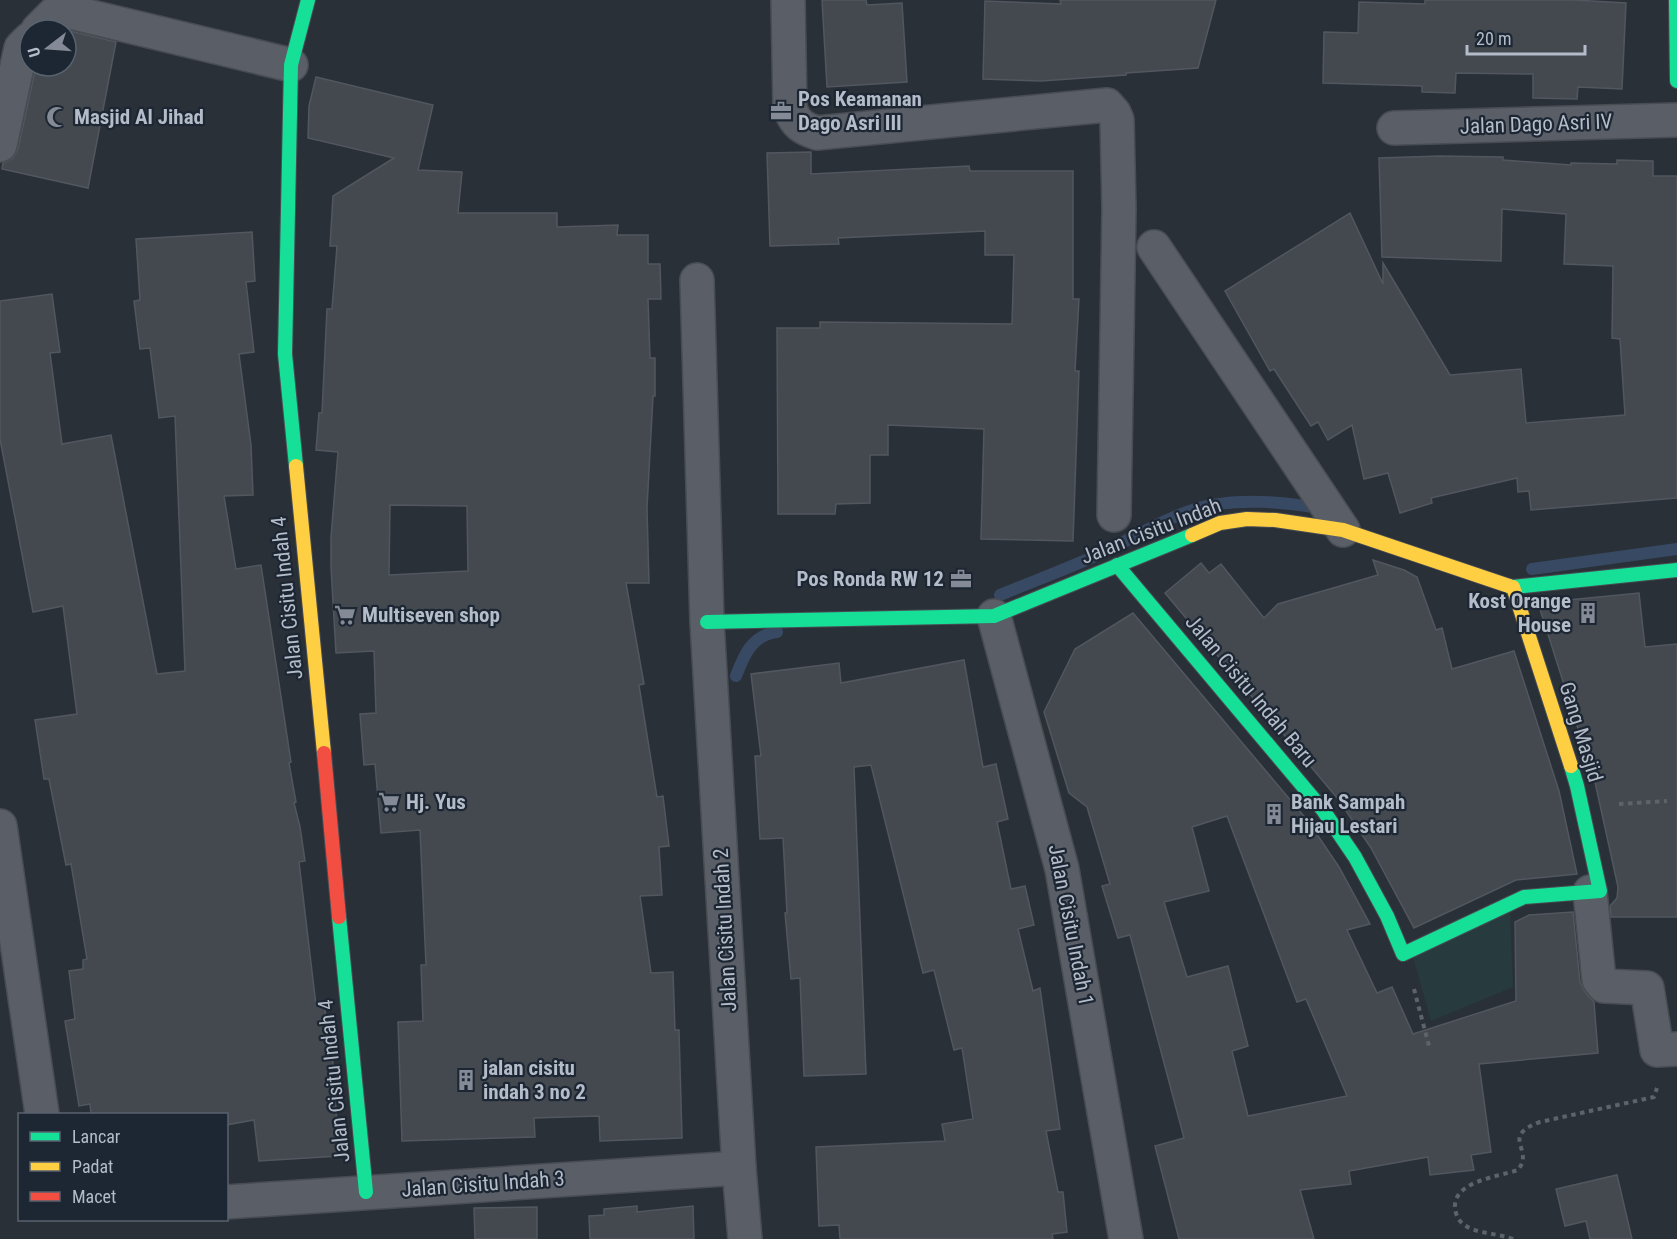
<svg xmlns="http://www.w3.org/2000/svg" width="1677" height="1239" font-family="'Roboto Condensed',sans-serif">
<rect width="100%" height="100%" fill="#2a3038"/>
<polygon fill="#273a3e" points="1510,909 1513,987 1431,1021 1413,957"/>
<g fill="none" stroke-linecap="round" stroke-linejoin="round">
<g stroke="#384963" stroke-width="12">
<polyline points="1532,569 1677,549"/>
<path d="M1000 595C1034 581 1069 568 1102 553 1135 537 1177 511 1212 505 1246 499 1279 502 1313 507"/>
<path d="M736 676C744 655 752 635 777 632"/>
</g>
</g>
<g fill="#444950" stroke="#52575f" stroke-width="1.5" fill-rule="evenodd">
<polygon points="822,0 866,0 867,5 902,3 907,82 827,87"/>
<polygon points="1060,0 1216,0 1198,68 1126,73 1126,75 1041,81 983,79 985,1 1061,4"/>
<polygon points="1425,0 1574,0 1626,3 1622,89 1578,87 1577,99 1533,98 1533,74 1456,73 1455,93 1422,92 1422,86 1323,83 1324,32 1358,33 1359,2 1425,4"/>
<polygon points="66,30 116,42 88,188 2,169 3,163 13,158 18,149 36,66 66,66"/>
<path d="M316 77 433 105 418 170 462 172 458 213H557V227L618 225 617 235H648V264H660L661 299H648L650 358H655V396H653L647 508 649 583H626L644 684 639 685 657 797 663 796 669 846 659 847 662 895 640 896 651 973 673 972 675 1030H679L682 1138 600 1141 599 1116 534 1118 535 1137 402 1141 398 1022 423 1021 421 965H426L420 830 381 833 375 764 364 765 360 714 376 713 374 651 336 653 331 567V537L338 452 316 450 319 413H322L327 309H332L337 246H330L333 196 394 158 308 138 309 106ZM390 505 467 506 468 571 389 575Z"/>
<polygon points="811,152 811,174 969,166 970,171 1073,171 1073,299 1079,299 1075,371 1079,371 1073,541 981,539 984,429 888,425 888,455 870,455 870,503 836,504 835,514 778,514 777,328 820,328 820,322 1012,324 1014,255 985,255 985,231 838,238 839,244 770,246 767,153"/>
<polygon points="1440,156 1503,157 1503,160 1571,165 1571,163 1617,164 1617,160 1653,161 1653,176 1677,176 1677,498 1531,510 1529,491 1518,492 1517,478 1431,498 1432,503 1400,513 1388,473 1364,479 1352,425 1328,440 1318,422 1311,426 1274,369 1270,371 1225,291 1350,213 1383,284 1383,263 1450,375 1521,369 1526,423 1625,415 1620,339 1612,338 1613,266 1564,264 1566,214 1502,209 1501,261 1382,257 1379,158"/>
<polygon points="252,232 255,281 246,282 254,352 239,354 251,445 253,495 224,496 236,569 261,565 291,762 289,763 296,802 294,803 300,827 305,861 299,862 316,1005 324,1004 333,1063 339,1156 259,1161 254,1120 226,1125 226,1114 91,1114 90,1104 79,1106 65,1021 75,1019 69,971 83,969 83,960 87,959 71,864 66,865 49,779 44,779 35,720 77,714 63,606 33,612 0,439 0,301 52,294 60,352 50,353 62,444 111,435 157,674 185,671 175,416 159,418 150,348 140,349 134,301 140,300 136,239"/>
<polygon points="1373,560 1404,570 1417,577 1436,630 1442,628 1452,669 1514,651 1559,791 1577,874 1516,880 1414,928 1371,848 1338,799 1165,593 1201,563 1209,573 1221,564 1264,618 1278,604 1378,575"/>
<polygon points="1639,593 1645,647 1677,644 1677,917 1611,917 1610,906 1617,898 1618,887 1595,782 1538,603"/>
<path d="M1133 613 1308 821 1339 867 1370 924 1347 930 1377 993 1392 987 1413 1034 1516 1001 1515 922 1529 915 1573 912 1580 982 1585 992 1594 1002 1598 1053 1479 1064 1491 1152 1471 1155 1474 1170 1430 1175 1428 1157 1349 1171 1351 1184 1300 1190 1314 1239H1179L1155 1146 1184 1138 1130 935 1118 938 1102 886 1110 884 1087 807 1069 793 1044 712 1075 649ZM1227 816 1297 1002 1306 999 1347 1096 1248 1116 1232 1051 1248 1046 1228 966 1187 977 1164 902 1209 891 1192 827Z"/>
<polygon points="964,660 983,767 996,764 1008,819 997,822 1011,889 1025,886 1034,925 1018,929 1033,991 1040,988 1060,1129 1046,1131 1058,1192 1063,1192 1067,1232 1052,1234 1053,1239 840,1239 839,1225 819,1226 816,1147 945,1141 942,1124 973,1119 962,1048 954,1050 934,970 923,973 871,765 854,767 866,1074 804,1076 800,978 791,979 785,913 787,913 783,838 760,839 755,756 761,756 751,674 839,663 841,683"/>
<polygon points="1617,1175 1632,1239 1590,1239 1586,1221 1565,1226 1556,1189"/>
<polygon points="637,1206 637,1212 693,1206 694,1239 590,1239 589,1216 604,1215 604,1209"/>
<polygon points="537,1207 537,1239 475,1239 474,1208"/>
</g>
<g fill="none" stroke-linecap="round" stroke-linejoin="round">
<defs>
<g id="street">
<path d="M788 0 790 109C796 124 802 128 817 133L1107 105 1114 113 1117 120 1119 209 1114 515"/>
<polyline points="38,30 54,14 62,10 291,65"/>
<polyline points="1394,128 1677,120"/>
<polyline points="0,145 21,48 30,39"/>
<polyline points="1154,247 1343,530"/>
<polyline points="697,280 707,622 739,1168 745,1239"/>
<polyline points="994,616 1062,869 1126,1239"/>
<polyline points="0,826 42,1114"/>
<polyline points="1590,892 1599,980 1604,986 1647,988 1657,1050 1677,1049"/>
<polyline points="226,1202 739,1168"/>
</g>
<g id="fast">
<polyline points="1676,0 1677,81"/>
<polyline points="296,466 285,354 291,65 308,0"/>
<polyline points="1117,565 1323,810 1355,857 1387,916 1403,954 1524,897 1600,891 1577,786 1571,766"/>
<polyline points="1509,586 1513,587 1677,570"/>
<polyline points="707,622 994,616 1192,535"/>
<polyline points="339,917 366,1192"/>
</g>
<g id="slow">
<polyline points="296,466 324,753"/>
<polyline points="1192,535 1220,523 1247,519 1275,520 1343,530 1509,586"/>
<polyline points="1513,587 1571,766"/>
</g>
<polyline id="jam" points="324,753 339,917"/>
</defs>
<use href="#street" stroke="#484c53" stroke-width="36"/>
<use href="#fast" stroke="#484c53" stroke-width="16"/>
<use href="#slow" stroke="#484c53" stroke-width="16"/>
<use href="#jam" stroke="#484c53" stroke-width="16"/>
<g stroke="#5d636a" stroke-width="4" stroke-dasharray="4.5 4.5" stroke-linecap="butt">
<polyline points="1619,804 1667,801"/>
<polyline points="1414,989 1429,1046"/>
<path d="M1513 1239C1499 1234 1485 1234 1472 1229 1464 1226 1458 1221 1456 1213 1447 1182 1497 1177 1518 1170 1535 1149 1499 1137 1540 1122L1654 1097 1657 1088"/>
</g>
<use href="#street" stroke="#5a5e66" stroke-width="33"/>
<use href="#fast" stroke="#16e098" stroke-width="14"/>
<use href="#slow" stroke="#ffcf43" stroke-width="14"/>
<use href="#jam" stroke="#f24e42" stroke-width="14"/>
</g>
<defs>
<symbol id="office-bare" viewBox="-9 -9 18 18"><path d="M-6-3h4V-5.5h4V-3h4V5H-6ZM-1-4.5V-3h2v-1.5ZM-6 0V1H6V0Z" fill="#848b96" stroke="#1d2633" stroke-width="2.5" paint-order="stroke"/></symbol>
<symbol id="mosque-bare" viewBox="-9 -9 18 18"><path d="M3.5-4.9A6 6 0 1 0 3.5 4.9A5 5 0 1 1 3.5-4.9Z" fill="#848b96" stroke="#1d2633" stroke-width="2.5" paint-order="stroke"/></symbol>
<symbol id="building-bare" viewBox="-9 -9 18 18"><path d="M-4-6H4V6H1V3H-1V6H-4ZM-2.5-4.3h1.7v1.8h-1.7ZM.8-4.3h1.7v1.8H.8ZM-2.5-1h1.7V.8h-1.7ZM.8-1h1.7V.8H.8Z" fill="#848b96" stroke="#1d2633" stroke-width="2.5" paint-order="stroke"/></symbol>
<symbol id="supermarket-bare" viewBox="-9 -9 18 18"><path d="M-6-5.5h2.5l.6 2H6L4.5 2H-2.5L-4.4-4H-6ZM-1.5 3.2a1.3 1.3 0 1 0 .1 0ZM3 3.2a1.3 1.3 0 1 0 .1 0Z" fill="#848b96" stroke="#1d2633" stroke-width="2.5" paint-order="stroke"/></symbol>
</defs>
<g fill-rule="evenodd">
<use href="#office-bare" x="766" y="96" width="30" height="30"/>
<use href="#mosque-bare" x="42" y="102" width="30" height="30"/>
<use href="#office-bare" x="946" y="564" width="30" height="30"/>
<use href="#building-bare" x="1573" y="598" width="30" height="30"/>
<use href="#supermarket-bare" x="330" y="600" width="30" height="30"/>
<use href="#supermarket-bare" x="374" y="787" width="30" height="30"/>
<use href="#building-bare" x="1259" y="799" width="30" height="30"/>
<use href="#building-bare" x="451" y="1065" width="30" height="30"/>
</g>
<g text-anchor="middle" dominant-baseline="central" stroke-width="4.5" stroke-linejoin="round" paint-order="stroke">
<g font-size="21" font-weight="bold" fill="#b4bcc9" stroke="#1d2633" text-anchor="start">
<text x="798" y="99">Pos Keamanan<tspan x="798" dy="24">Dago Asri III</tspan></text>
<text x="74" y="117">Masjid Al Jihad</text>
<text x="944" y="579" text-anchor="end">Pos Ronda RW 12</text>
<text x="1571" y="601" text-anchor="end">Kost Orange<tspan x="1571" dy="24">House</tspan></text>
<text x="362" y="615">Multiseven shop</text>
<text x="406" y="802">Hj. Yus</text>
<text x="1291" y="802">Bank Sampah<tspan x="1291" dy="24">Hijau Lestari</tspan></text>
<text x="483" y="1068">jalan cisitu<tspan x="483" dy="24">indah 3 no 2</tspan></text>
</g>
<g font-size="21" fill="#b4bcc9" stroke="#1d2633">
<text transform="translate(1536 124) rotate(-2)">Jalan Dago Asri IV</text>
<text transform="translate(1151 531) rotate(-21)">Jalan Cisitu Indah</text>
<text transform="translate(287 598) rotate(-96)">Jalan Cisitu Indah 4</text>
<text transform="translate(1251 691) rotate(50)">Jalan Cisitu Indah Baru</text>
<text transform="translate(1581 732) rotate(73)">Gang Masjid</text>
<text transform="translate(1071 925) rotate(79)">Jalan Cisitu Indah 1</text>
<text transform="translate(725 930) rotate(-93)">Jalan Cisitu Indah 2</text>
<text transform="translate(334 1081) rotate(-96)">Jalan Cisitu Indah 4</text>
<text transform="translate(483 1184) rotate(-4)">Jalan Cisitu Indah 3</text>
</g>
</g>
<rect x="18" y="1113" width="210" height="108" fill="#1d2633" stroke="#59626f" stroke-width="1.5"/>
<rect x="30" y="1132" width="30" height="9" fill="#16e098" stroke="#59626f" stroke-width="1.5"/>
<text x="72" y="1143" font-size="18" fill="#b4bcc9">Lancar</text>
<rect x="30" y="1162" width="30" height="9" fill="#ffcf43" stroke="#59626f" stroke-width="1.5"/>
<text x="72" y="1173" font-size="18" fill="#b4bcc9">Padat</text>
<rect x="30" y="1192" width="30" height="9" fill="#f24e42" stroke="#59626f" stroke-width="1.5"/>
<text x="72" y="1203" font-size="18" fill="#b4bcc9">Macet</text>
<g transform="translate(48 48) rotate(253)"><circle r="28" fill="#1d2633" stroke="#59626f" stroke-width="1.5"/>
<path d="M0-4.5L10 22L0 15L-10 22Z" fill="#848b96"/>
<text y="-9" font-size="16" font-weight="bold" text-anchor="middle" fill="#b4bcc9">U</text>
</g>
<path d="M1467 45v9h118v-9" fill="none" stroke="#b4bcc9" stroke-width="3"/>
<text x="1476" y="45" font-size="18" fill="#b4bcc9" stroke="#1d2633" stroke-width="4.5" paint-order="stroke">20 m</text>
</svg>
